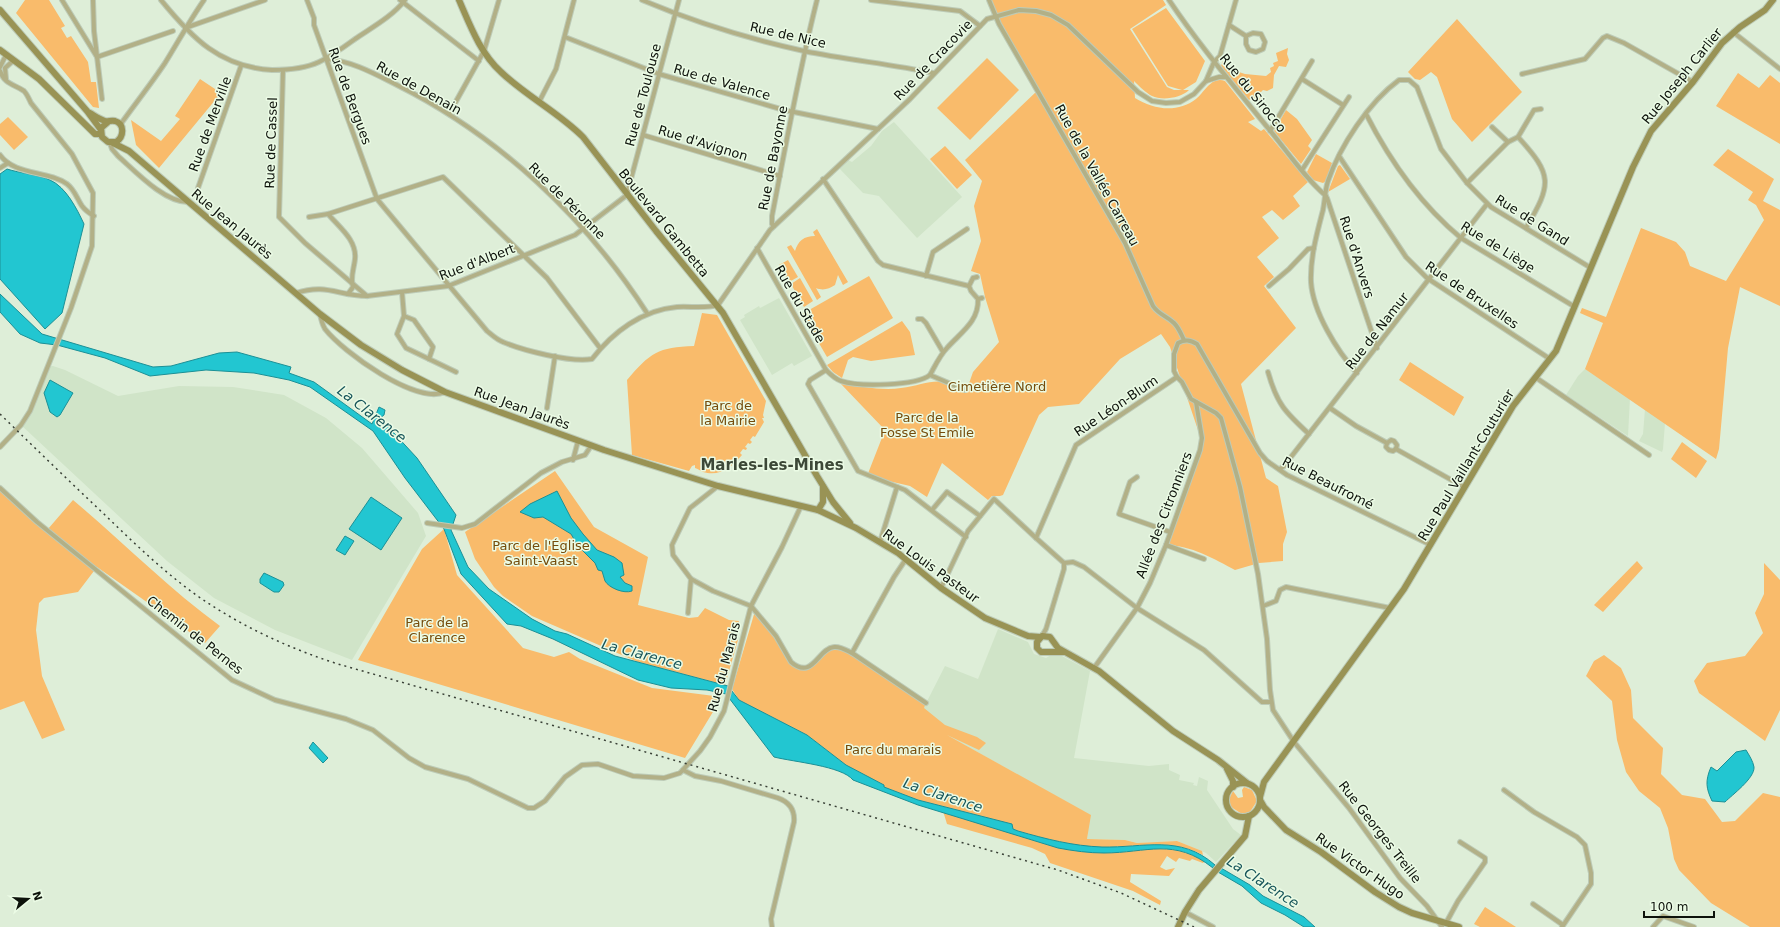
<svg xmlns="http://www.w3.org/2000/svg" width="1780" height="927" font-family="'DejaVu Sans',sans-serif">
<rect width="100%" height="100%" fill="#deeed8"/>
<g fill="#d0e4c8">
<polygon points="894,122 962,197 917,238 879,196 863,193 839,168 848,160 852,162 871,146 882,131"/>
<polygon points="779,298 812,356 794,366 792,363 772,375 740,320 745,317 744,315 759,306 760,308"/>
<polygon points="49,366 53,366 65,370 118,396 179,386 233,387 284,395 326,418 362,448 418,513 426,536 352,660 275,630 214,598 167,561 21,425"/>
<polygon points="1585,369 1630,398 1628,436 1566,395 1578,376"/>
<polygon points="1645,409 1665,423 1663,449 1662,452 1639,441 1643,434"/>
<polygon points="998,629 1028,642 1034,654 1046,658 1051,655 1062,656 1090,671 1074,758 1149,766 1169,764 1169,770 1180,775 1179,780 1194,783 1193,785 1197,786 1199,777 1208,781 1207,790 1233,829 1241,835 1216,862 1206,853 1177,841 1137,843 1125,840 1087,839 1090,815 918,719 945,666 978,679"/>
</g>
<g fill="#f9bb6b">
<polygon points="25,0 49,0 65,26 61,28 67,38 71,36 88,62 91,82 96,82 99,108 93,107 16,13"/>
<path d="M991 0H1163L1166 5 1130 29 1167 87 1174 90H1182L1168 86 1132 29 1166 8 1205 61 1196 82 1183 90H1189C1181 98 1162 101 1152 96 1146 93 1139 86 1134 81L1135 98C1154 110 1178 113 1196 99 1205 92 1211 76 1225 81L1255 119 1248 122 1261 131 1264 129 1308 182 1293 196 1300 206 1283 220 1272 210 1262 217 1279 238 1257 257 1274 277 1264 286 1296 328 1241 384 1266 478 1278 486 1287 532 1283 544V561L1259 563 1235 570C1215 559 1188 544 1164 545L1200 445V436L1170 347 1161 334 1120 359 1079 404 1048 407 1039 415 1003 495 1000 496H992L988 500 942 463 927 497 910 486 867 476 885 430 841 384C859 386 883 391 901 388 927 385 940 373 966 392L973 372 999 342 985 297 980 274 971 271 981 241 974 206 982 181 965 160 1038 90 998 19Z"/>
<polygon points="1457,19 1522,92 1472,142 1452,119 1437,77 1431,72 1420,80 1415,79 1408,72"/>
<polygon points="1288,48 1287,54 1289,60 1286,67 1279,66 1274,75 1273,88 1267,91 1263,90 1260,93 1263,97 1258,102 1253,97 1249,100 1221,66 1223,61 1233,75 1236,71 1245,74 1266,76 1271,72 1270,68 1274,66 1273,63 1278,61 1276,53"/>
<polygon points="987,58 1019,90 970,140 937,108"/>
<polygon points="1738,73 1759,88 1770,75 1780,83 1780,144 1716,106"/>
<polygon points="200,79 221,93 159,168 136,145 131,120 161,141 180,119 175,116"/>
<polygon points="1286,110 1297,119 1312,140 1308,146 1311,149 1301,164 1274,131"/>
<polygon points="8,117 28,137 14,150 0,135 0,124"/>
<polygon points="945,146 972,175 957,189 930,159"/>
<polygon points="1728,149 1774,179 1763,201 1780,210 1780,306 1740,287 1728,348 1719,449 1716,459 1585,369 1603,323 1580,313 1582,308 1606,317 1641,228 1676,242 1685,252 1690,266 1726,281 1764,220 1756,205 1748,200 1753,192 1713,165"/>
<polygon points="1316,154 1332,163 1326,181 1323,183 1313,180 1307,172"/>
<polygon points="1340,165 1350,179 1328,192 1338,166"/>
<path d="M817 229 848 282 843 285 838 275 835 285C829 289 823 291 816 288L821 297 817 300 787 247 791 245 795 251C798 241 804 236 815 236L813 232Z"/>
<polygon points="788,260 798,277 789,282 779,265"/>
<polygon points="869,276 893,318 827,357 802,314"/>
<polygon points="800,278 813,301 804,307 791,284"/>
<path d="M702 313 717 315 766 401 763 415 764 418H762L764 422 755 437 753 436 750 440 752 442 750 444 748 443 745 447 747 448 746 450 743 449 740 453 742 455C732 467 720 477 703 472 700 471 699 469 695 468V465L692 466 689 471 632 455 627 380C650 353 658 347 694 346Z"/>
<polygon points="902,321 910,332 915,355 871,361 853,357 848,360 842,378 833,372 827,365"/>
<polygon points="1410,362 1464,397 1454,416 1399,380"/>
<polygon points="1682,442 1707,461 1696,478 1671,459"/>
<polygon points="555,471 594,527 648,557 638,605 689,618 698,617 705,608 729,620 739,621 734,638 738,640 725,685 638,662 532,616 503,596 494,587 475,559 465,532"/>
<path d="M0 488 48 529 73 500C123 542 168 588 220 626L205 643 97 567 78 592 44 598 39 603 36 630 42 676 65 730 42 739 24 701 0 710Z"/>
<polygon points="444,529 457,575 523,648 554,657 569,652 580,659 652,688 722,697 685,758 358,660 422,549"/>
<polygon points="1637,561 1643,568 1603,612 1594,605"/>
<polygon points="1764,563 1780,580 1780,710 1765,741 1699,693 1694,681 1707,663 1745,656 1763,633 1755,613 1764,594"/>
<path d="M755 611 796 666 807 667 828 649 840 647 926 703 924 708 945 725 977 737 986 743 979 750 947 735 1091 815 1087 839 1125 840 1137 843 1177 841 1202 851 1203 855C1166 837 1139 848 1101 847 1072 846 1046 839 1018 831L1013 829 1011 824 918 800 884 787 883 785 846 765 807 735 739 700 732 689Z"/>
<polygon points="1604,655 1621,668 1631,690 1633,718 1663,748 1661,774 1682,795 1705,799 1722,822 1735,821 1763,793 1780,797 1780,927 1750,927 1711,903 1679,870 1674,859 1668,828 1660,808 1639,791 1626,772 1617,740 1612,701 1586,676 1594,661"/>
<polygon points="1244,787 1252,790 1257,801 1250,812 1242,814 1231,807 1229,799 1233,791 1238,798 1243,797 1242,790"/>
<path d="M943 811 1058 848C1074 851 1089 853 1105 853 1140 852 1171 840 1205 861L1203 863 1192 859 1190 861 1179 858 1176 862 1167 856 1160 867 1166 870 1175 868 1169 876 1131 874 1130 882 1161 901 1160 905 1133 891 1050 863 1045 854 1032 848 947 824Z"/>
<polygon points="1485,907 1516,927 1480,927 1474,924"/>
</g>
<g fill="#22c6d1" stroke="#1c9096">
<path d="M7 169C19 173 40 175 50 180 66 187 77 209 84 224L62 313 45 329 0 279V174Z"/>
<path d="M0 294 42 334 153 367 171 366 219 353 237 352 291 367 289 373 314 382 372 424 379 407 385 410 384 415 380 418 417 458 456 515 451 530 468 567 489 589 532 619 555 631 567 634 615 656 728 686 739 700 807 735 846 765 884 785V787L918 800 1012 824 1013 829 1018 831C1046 839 1073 846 1102 847 1144 848 1180 834 1215 865L1213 868C1174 837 1147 853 1104 853 1089 853 1074 851 1058 848L918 805 853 780C842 766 794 762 774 757L726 694 707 690 671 688 638 680 553 639 521 626 507 624 461 574 444 529 405 478 373 431 310 387 289 380 254 373 206 370 150 376 105 358 57 345 40 343 20 334 0 312Z"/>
<polygon points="50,380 73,393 60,415 57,417 50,412 44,393"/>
<path d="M557 491 571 518 583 534 597 550 614 557 622 563 624 575 620 577 625 583 632 586V591C624 594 609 588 605 581 604 578 603 574 602 571L598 570 595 563 578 546 571 534 543 517 534 518 520 512 530 504Z"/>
<polygon points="371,497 402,518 381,550 349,529"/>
<polygon points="345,536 354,541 345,555 336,550"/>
<polygon points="264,573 283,582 284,585 279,592 274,592 260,583 260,579"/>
<polygon points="313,742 328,758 323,763 309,748"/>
<path d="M1746 750C1749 755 1753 761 1754 767 1755 778 1732 795 1725 802L1712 801C1706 788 1705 781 1711 767L1717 771 1736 752Z"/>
<polygon points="1221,868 1250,885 1263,896 1304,917 1315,927 1304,927 1285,915 1261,903 1242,886 1218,872"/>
</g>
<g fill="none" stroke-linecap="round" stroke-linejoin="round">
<defs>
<g id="street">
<polyline points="62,0 97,57 173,31"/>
<polyline points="93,0 94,31 102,99"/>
<path d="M161 0C192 38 220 67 272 70 288 70 304 69 319 62 332 56 344 47 355 39 371 28 393 16 405 0"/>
<path d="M307 0 314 18V25L377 199 487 331C492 335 497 340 503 342 522 350 571 363 592 359 613 332 642 310 677 307 690 306 705 309 718 305L770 230 910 99 987 19 1019 10 1036 11 1051 15 1068 25 1138 92 1152 101 1166 103 1180 102 1194 94 1206 81 1214 62 1220 56 1236 0"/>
<polyline points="400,0 479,61"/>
<path d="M642 0C694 22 749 39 804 51 847 60 891 64 933 73"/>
<polyline points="871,0 960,11 980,26"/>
<path d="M989 0 999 24 1125 243 1153 306C1159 315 1167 316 1174 323 1179 328 1181 334 1184 340"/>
<path d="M1169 0C1199 45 1234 86 1268 128 1287 151 1304 177 1326 196"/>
<polyline points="1229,25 1246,36 1253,33 1261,34 1265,42 1263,49 1256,52 1249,50 1246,44 1246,36"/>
<polyline points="185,28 265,0"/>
<polyline points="1733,32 1780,69"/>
<polyline points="565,37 659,74 784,110 878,129"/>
<path d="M327 59C352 61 375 74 397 85 499 136 585 217 647 313"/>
<polyline points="0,67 6,55"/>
<polyline points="283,70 279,217 305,243 367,296"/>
<path d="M0 71C5 85 14 84 24 91 27 94 29 99 31 103L72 154 93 193 92 246 71 308 30 411 21 425 0 447"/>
<polyline points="1522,74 1585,59 1603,38 1607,36 1624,43 1693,82"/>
<polyline points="6,79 5,68 14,60"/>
<polyline points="1302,79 1343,105"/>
<polyline points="1206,81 1219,77 1226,77"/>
<polyline points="539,102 556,69 574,0"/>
<polyline points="449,114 484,51 499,0"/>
<path d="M1366 114C1390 161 1420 204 1461 238L1575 307"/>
<path d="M120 125C135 104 151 84 165 63 178 42 190 20 204 0"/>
<polyline points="1492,127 1508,142"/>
<polyline points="1270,131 1312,61"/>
<polyline points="643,135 780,176"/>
<path d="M1518 137C1553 175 1552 184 1526 228"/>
<path d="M110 143 112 149 118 156C136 172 164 202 188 202"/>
<path d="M0 155C15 176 48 170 67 184 75 190 77 199 82 206 85 210 89 213 94 216"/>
<polyline points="1339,156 1406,257 1427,278 1550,359"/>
<polyline points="0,168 8,163"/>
<polyline points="1302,170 1349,97"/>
<polyline points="823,179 878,261 883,265 969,286"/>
<polyline points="1467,183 1508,142 1518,137 1534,110 1541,109"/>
<polyline points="198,188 241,66"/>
<polyline points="1327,198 1377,348"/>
<path d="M328 214C339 227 357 240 355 259 354 269 350 277 353 287L348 294"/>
<polyline points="309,217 328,214 443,177 547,278 600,348"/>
<path d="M774 226 772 224V216C786 144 799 71 817 0"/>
<path d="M757 248 826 370C831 375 835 379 841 381 859 387 916 386 930 375L965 390"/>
<polyline points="926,276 933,252 967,229"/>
<polyline points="977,277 973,278 969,286 971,291 978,299 982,298"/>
<polyline points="1269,286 1289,269 1308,249 1314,248"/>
<polyline points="402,292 404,316 414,320 433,347 429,359 456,372"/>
<path d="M296 293C327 283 338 296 367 296L448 286 575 235 627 195 628 190 679 0"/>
<path d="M320 314C321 319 322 324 325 329 343 352 416 405 445 392"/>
<polyline points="404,316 397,334 406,348 429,359"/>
<polyline points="918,319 922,319 926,323 943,352"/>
<polyline points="826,370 810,380 808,384 858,471 905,490 966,537"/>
<path d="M1268 372C1277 404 1285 412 1309 434"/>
<path d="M1357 373C1337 351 1313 312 1311 282 1310 258 1317 233 1323 210 1325 200 1325 190 1328 181 1340 146 1369 102 1399 80H1409L1417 87 1441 149 1467 183 1491 207 1591 268"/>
<path d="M930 375C935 366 940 355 947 348 960 333 979 322 978 299"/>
<polyline points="1535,377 1649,455"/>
<polyline points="547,408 555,356"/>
<polyline points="1330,408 1356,426 1387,443"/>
<polyline points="1387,443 1391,440 1394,441 1397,445 1396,449"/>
<polyline points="1387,443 1386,447 1389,450 1393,451 1396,449"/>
<polyline points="1396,449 1464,487"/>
<polyline points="573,460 578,441"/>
<polyline points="1280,469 1284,466 1487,204"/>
<polyline points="1137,477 1130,482 1119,514 1170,532"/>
<path d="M718 486 690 508 672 545 673 555 691 579 713 591 751 606 776 636 791 662C813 681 818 648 834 647 840 646 846 650 852 653L926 703"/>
<polyline points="0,488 37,522 232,680 275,700 346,719 373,730 409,758 425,767 468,779 528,808 534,808 545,801 565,777 582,765 598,764 633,776 664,778 680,773 700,751 710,737 724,711 751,606 782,547 801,506"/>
<polyline points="932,510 947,492 980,516"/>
<polyline points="427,523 462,528 475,524 541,473 562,462 585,455 591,446"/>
<polyline points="880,542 897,487"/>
<polyline points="1166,545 1204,559"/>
<path d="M1431 545 1287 475 1267 461 1260 453 1197 344C1190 340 1185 339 1178 343L1174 354V371L1177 377 1182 382 1191 399 1216 413 1221 418 1240 487 1258 574 1267 639 1270 690 1273 710 1294 742 1349 808 1400 878 1427 906 1442 927"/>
<polyline points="1064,563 1073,562 1084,567 1137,608 1204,650 1262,702 1271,702"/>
<polyline points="941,588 968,531 994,499 1036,538"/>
<polyline points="1263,606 1276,601 1280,590 1286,587 1390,608"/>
<polyline points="688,613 691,579"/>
<polyline points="1042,636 1046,629 1064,569 1064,563 1036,538 1076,445 1177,377"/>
<polyline points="852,653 894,577 906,559"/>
<polyline points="1094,668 1137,608 1150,583 1166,545 1200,450 1202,438 1196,402"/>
<path d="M683 770 695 776 721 781 778 798C789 802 795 810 794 822L771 919 772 927"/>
<polyline points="1504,790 1534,812 1577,837 1585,845 1591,873 1591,884 1562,927"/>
<polyline points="1533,904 1563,925"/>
<polyline points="1185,912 1213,927"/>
<polyline points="1446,923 1458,901 1485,862 1485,858 1460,842"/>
<polyline points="1653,927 1663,916 1694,927"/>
</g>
<g id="secondary">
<path d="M459 0C470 25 480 53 501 72 526 96 558 112 583 137L656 231 723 313 817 476 833 502 850 523"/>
<polyline points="0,10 87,111 101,130"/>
<polyline points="0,50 39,79 95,134 101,134"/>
<path d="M90 113C95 116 99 119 105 121 108 122 111 120 115 121 125 124 124 137 116 142H108L102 137 101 128 108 122"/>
<polyline points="113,143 129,151 320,314 361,345 402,370 445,392 604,450 718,486 818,510 856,528 898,553 941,588 985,618 1028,636 1040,637"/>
<polyline points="818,510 823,502 823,487"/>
<polyline points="1064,652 1041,652 1037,648 1037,642 1042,636 1050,637 1058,648 1099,671 1173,731 1218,760 1247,783"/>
<polyline points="1227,769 1233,781 1233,787"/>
<circle cx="1243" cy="800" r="17"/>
<polyline points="1260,797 1264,782 1404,589 1513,406 1556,351 1633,167 1651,131 1693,82 1722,43 1740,27 1765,10 1773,0"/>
<polyline points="1260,800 1264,807 1286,830 1321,852 1375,892 1399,907 1412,913 1459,927"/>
<polyline points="1178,927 1185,912 1199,890 1245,836 1249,816"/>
</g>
</defs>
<use href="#street" stroke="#bdcbb7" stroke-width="6"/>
<use href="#secondary" stroke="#bdcbb7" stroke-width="8"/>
<use href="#street" stroke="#b2b087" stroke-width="4"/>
<use href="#secondary" stroke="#999355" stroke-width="6"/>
<path stroke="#394036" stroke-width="1.5" stroke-dasharray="2 4" stroke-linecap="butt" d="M0 414C35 448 70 482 105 515 135 544 165 573 199 597 241 626 288 648 338 664L1058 870 1121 893 1194 927"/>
</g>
<g text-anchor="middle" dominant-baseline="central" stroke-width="3" stroke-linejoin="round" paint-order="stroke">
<g font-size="13" fill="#0d120b" stroke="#ebfbe5">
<text transform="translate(788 35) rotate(13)">Rue de Nice</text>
<text transform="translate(933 60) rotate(-46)">Rue de Cracovie</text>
<text transform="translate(1682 76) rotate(-51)">Rue Joseph Carlier</text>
<text transform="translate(722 82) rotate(16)">Rue de Valence</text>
<text transform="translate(419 88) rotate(29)">Rue de Denain</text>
<text transform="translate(1253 93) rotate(51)">Rue du Sirocco</text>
<text transform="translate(643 95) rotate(-75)">Rue de Toulouse</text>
<text transform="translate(350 96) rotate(70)">Rue de Bergues</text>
<text transform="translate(210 124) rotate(-70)">Rue de Merville</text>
<text transform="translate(271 143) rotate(-88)">Rue de Cassel</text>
<text transform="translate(703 143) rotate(17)">Rue d'Avignon</text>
<text transform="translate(773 158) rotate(-79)">Rue de Bayonne</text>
<text transform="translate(1097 175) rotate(61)">Rue de la Vallée Carreau</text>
<text transform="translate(567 201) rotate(45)">Rue de Péronne</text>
<text transform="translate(1532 220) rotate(32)">Rue de Gand</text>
<text transform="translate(664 223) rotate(51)">Boulevard Gambetta</text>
<text transform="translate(232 224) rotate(40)">Rue Jean Jaurès</text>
<text transform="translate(1498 247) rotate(32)">Rue de Liège</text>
<text transform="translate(1357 257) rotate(72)">Rue d'Anvers</text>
<text transform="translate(477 262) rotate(-21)">Rue d'Albert</text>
<text transform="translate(1472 295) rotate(34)">Rue de Bruxelles</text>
<text transform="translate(800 304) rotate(60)">Rue du Stade</text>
<text transform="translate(1377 331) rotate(-52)">Rue de Namur</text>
<text transform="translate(1116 406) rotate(-34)">Rue Léon-Blum</text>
<text transform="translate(522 408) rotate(20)">Rue Jean Jaurès</text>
<text transform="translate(1466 465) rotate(-59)">Rue Paul Vaillant-Couturier</text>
<text transform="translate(1328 483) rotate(27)">Rue Beaufromé</text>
<text transform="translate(1164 515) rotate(-69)">Allée des Citronniers</text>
<text transform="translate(931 566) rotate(36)">Rue Louis Pasteur</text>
<text transform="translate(195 635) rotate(38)">Chemin de Pernes</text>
<text transform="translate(724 667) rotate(-75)">Rue du Marais</text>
<text transform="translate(1380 832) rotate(52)">Rue Georges Treille</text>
<text transform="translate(1360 866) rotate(35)">Rue Victor Hugo</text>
</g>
<g font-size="13" fill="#754c0b" stroke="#ebfbe5">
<text x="997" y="386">Cimetière Nord</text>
<text x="728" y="405">Parc de<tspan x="728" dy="15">la Mairie</tspan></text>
<text x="927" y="417">Parc de la<tspan x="927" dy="15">Fosse St Emile</tspan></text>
<text x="541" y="545">Parc de l'Église<tspan x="541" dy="15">Saint-Vaast</tspan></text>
<text x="437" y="622">Parc de la<tspan x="437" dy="15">Clarence</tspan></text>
<text x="893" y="749">Parc du marais</text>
</g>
<g font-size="14" font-style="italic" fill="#17555a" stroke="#ebfbe5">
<text transform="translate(372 414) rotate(38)">La Clarence</text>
<text transform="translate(642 654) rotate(15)">La Clarence</text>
<text transform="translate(943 795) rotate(18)">La Clarence</text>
<text transform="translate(1263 882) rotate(33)">La Clarence</text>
</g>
<g font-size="15" font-weight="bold" fill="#3c4837" stroke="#ebfbe5">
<text x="772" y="465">Marles-les-Mines</text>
</g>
</g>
<g transform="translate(28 899) rotate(72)" stroke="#ebfbe5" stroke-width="3" paint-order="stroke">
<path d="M0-3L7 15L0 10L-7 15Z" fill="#0d120b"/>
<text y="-6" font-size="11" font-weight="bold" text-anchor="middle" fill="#0d120b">N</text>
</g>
<path d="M1644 911v6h70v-6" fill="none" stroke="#0d120b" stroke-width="2"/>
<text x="1650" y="911" font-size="12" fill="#0d120b" stroke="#ebfbe5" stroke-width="3" paint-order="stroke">100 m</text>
</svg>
